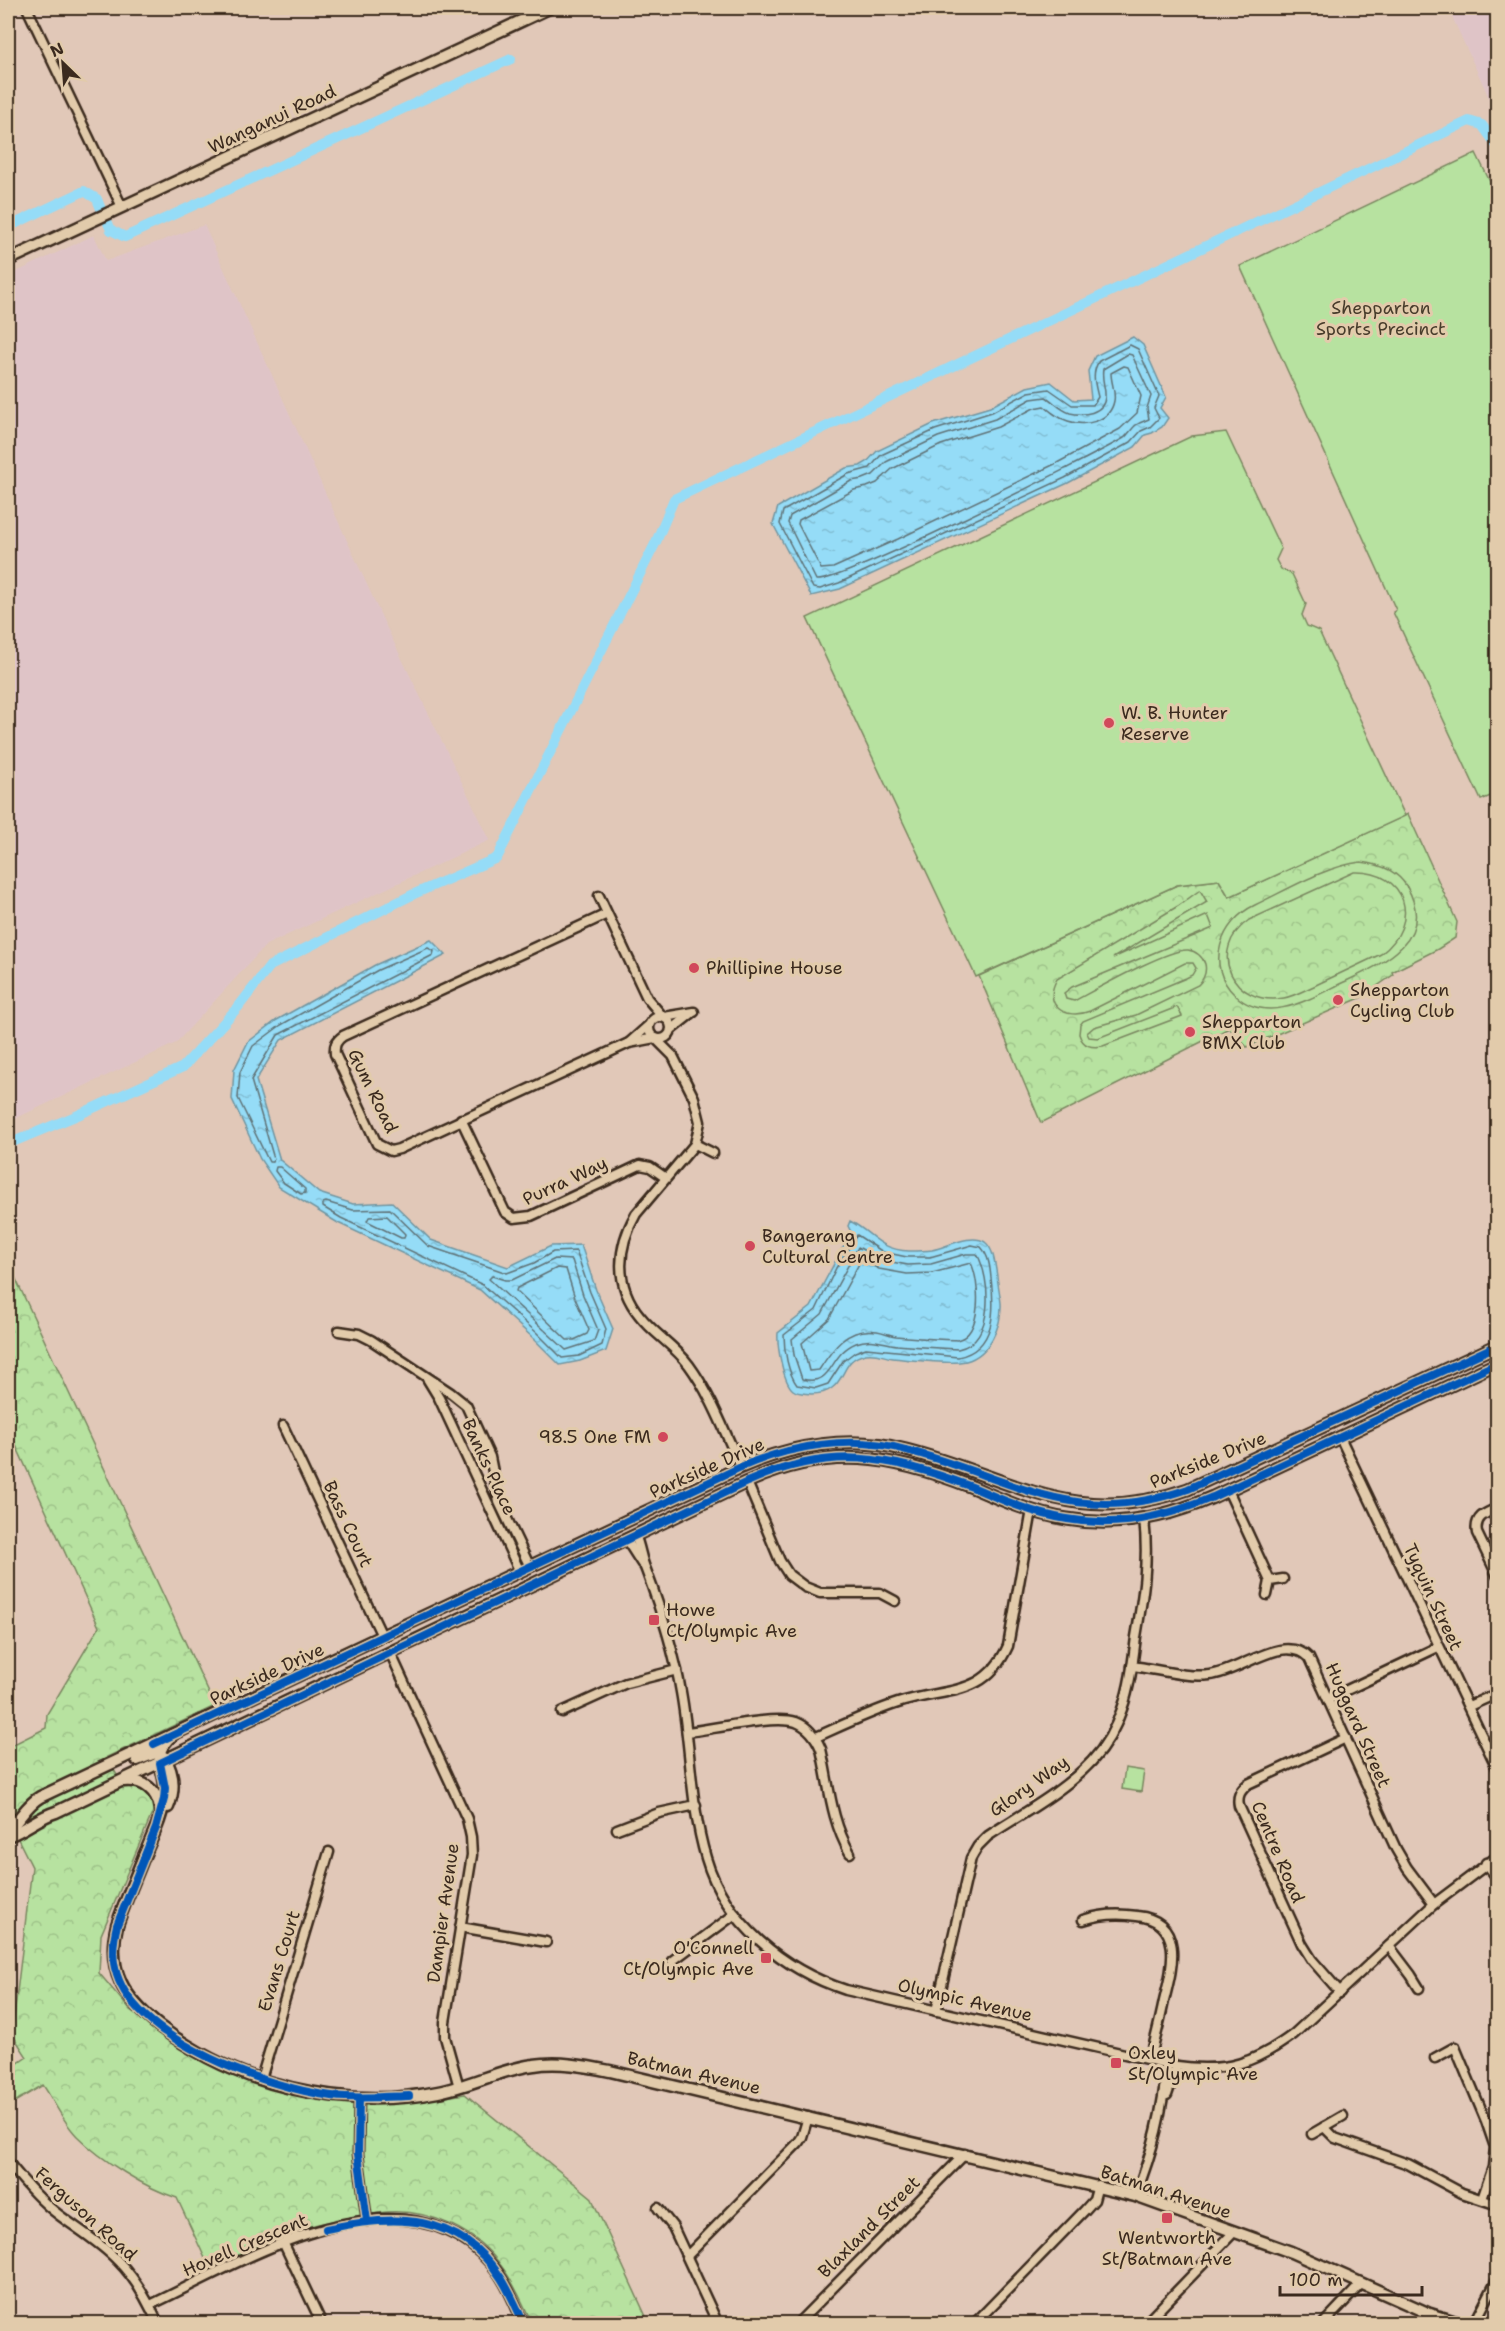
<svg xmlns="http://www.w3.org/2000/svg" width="1505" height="2331" font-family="'Shantell Sans',sans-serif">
<defs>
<pattern id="park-crowns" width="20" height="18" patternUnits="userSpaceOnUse" patternTransform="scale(1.5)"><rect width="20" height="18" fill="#b7e2a0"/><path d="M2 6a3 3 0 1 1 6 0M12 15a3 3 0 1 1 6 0" fill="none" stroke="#9ec289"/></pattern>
<pattern id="water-ripples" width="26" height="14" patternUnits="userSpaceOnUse" patternTransform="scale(1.5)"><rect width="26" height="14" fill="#95dcf7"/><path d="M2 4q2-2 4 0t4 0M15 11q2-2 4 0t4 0" fill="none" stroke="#81bdd3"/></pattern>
</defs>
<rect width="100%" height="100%" fill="#e1c8b8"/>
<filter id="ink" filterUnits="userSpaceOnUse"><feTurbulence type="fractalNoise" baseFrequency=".0167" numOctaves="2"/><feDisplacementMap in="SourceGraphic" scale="12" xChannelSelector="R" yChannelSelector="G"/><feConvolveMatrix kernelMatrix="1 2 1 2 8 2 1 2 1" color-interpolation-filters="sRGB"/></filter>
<g filter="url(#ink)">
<g fill="#dfc4c7">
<polygon points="1448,8 1497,8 1497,115"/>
<polygon points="204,225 383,620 490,840 266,945 176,1043 8,1122 8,276 94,235 106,261"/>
</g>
<g fill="url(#park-crowns)" stroke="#79865f" stroke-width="1.5">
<polygon points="1408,814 1457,922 1455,938 1438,949 1392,972 1393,975 1360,998 1247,1047 1229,1028 1041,1123 979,976 1177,885 1219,880 1229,897"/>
<path d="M14 1275 215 1706 107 1757 123 1786 142 1787 153 1799 154 1809 101 1935 99 1973 130 2010 198 2058 265 2087 334 2102H412L465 2094 591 2197 649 2323H532C523 2304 515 2284 502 2267 477 2231 431 2209 387 2212 375 2213 363 2216 351 2218 330 2221 309 2225 289 2233 262 2243 236 2257 210 2269L177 2198C145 2188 101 2160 77 2136 63 2122 54 2101 43 2085L8 2106V2070L27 2057 12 2034 32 1867 8 1819V1747L46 1728 47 1714 99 1627 8 1428V1278Z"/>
</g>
<g fill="#b7e2a0" stroke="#79865f" stroke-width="1.5" fill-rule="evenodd">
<polygon points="1476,153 1498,198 1498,793 1481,800 1393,612 1396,610 1240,266"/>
<polygon points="1226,432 1281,549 1276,560 1281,569 1292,574 1306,604 1302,615 1307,626 1319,631 1405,816 1229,897 1219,880 1177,885 976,977 807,618 1192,436"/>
<path d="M1361 862C1379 864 1397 870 1407 887 1437 940 1382 964 1344 982 1311 998 1268 1026 1235 995 1204 966 1221 921 1255 905 1287 890 1326 866 1361 862ZM1354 872C1407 870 1422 923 1381 954 1360 964 1339 974 1318 984 1307 989 1295 996 1284 998 1232 1007 1206 950 1249 920Z"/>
<path d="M1200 890 1207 902 1113 958 1208 915 1213 928 1072 987 1064 993 1066 999 1074 1001C1095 990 1169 948 1188 950 1196 951 1203 957 1205 964 1207 973 1204 979 1198 985L1136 1015 1094 1027 1087 1033 1089 1037 1098 1038 1177 1007 1182 1016 1103 1046C1092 1048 1083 1047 1079 1034L1080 1025 1083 1021 1186 978 1192 975 1196 968 1193 963H1185L1090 1011C1065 1021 1042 1005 1057 979L1178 906Z"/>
<polygon points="1125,1768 1144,1771 1141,1792 1122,1789"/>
</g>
<g fill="url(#water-ripples)" stroke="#7195a0" stroke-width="1.5">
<polygon points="1133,337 1143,345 1166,397 1160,408 1168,418 1162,427 1152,433 1145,435 1135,447 1068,483 840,589 811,596 773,524 778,507 846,468 860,466 867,462 877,451 933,424 990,407 1027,387 1051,382 1074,400 1091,399 1088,371 1095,356"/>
<polygon points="431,940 446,955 281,1040 256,1080 280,1160 319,1193 353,1204 392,1202 431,1240 508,1267 551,1246 581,1245 596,1290 613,1329 606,1351 580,1361 560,1365 531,1336 480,1290 338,1223 279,1187 260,1159 232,1099 234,1070 248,1042 277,1020 375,965"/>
<path d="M850 1221C873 1233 879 1250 909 1251 917 1251 925 1251 932 1250 947 1247 971 1233 985 1242 994 1249 995 1265 997 1276 998 1285 1000 1294 1001 1303 1002 1326 989 1355 966 1361 950 1365 911 1360 893 1358 884 1357 876 1352 866 1354 842 1359 847 1377 832 1388 826 1393 818 1394 811 1394 805 1393 798 1394 793 1390 783 1382 777 1346 778 1333L811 1307 851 1232 848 1226Z"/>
</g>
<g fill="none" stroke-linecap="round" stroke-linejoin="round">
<g stroke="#5f7175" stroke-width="1.5">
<path d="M1130 345 1138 349 1159 396 1154 408 1159 418 1150 427 1141 431 1131 442 1065 478 839 583 820 589 813 588 780 524 783 511 848 474 870 468 881 455 935 430 992 412 1029 392 1049 389 1072 405H1093L1098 397C1095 384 1091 373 1099 361Z"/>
<path d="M1128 354 1132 355 1151 396 1147 408 1149 419C1145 421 1140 422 1136 425 1131 429 1129 434 1124 438 1090 458 839 584 816 580L788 523 790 516 851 481 863 479 873 475 886 462 938 437 995 419 1031 399 1046 397C1054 402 1061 410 1070 413 1083 416 1104 414 1105 397 1106 388 1101 380 1103 369Z"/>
<path d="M1124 366 1128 367 1141 396 1137 413 1120 429 1057 463 898 539 833 568 821 569 798 524 799 520 854 490 867 487 877 483 892 469 941 445 998 427 1034 408 1044 406C1051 412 1058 418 1068 421 1085 427 1110 422 1114 401 1116 392 1111 383 1111 373Z"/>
<polygon points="428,948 434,951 433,955 278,1035 251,1080 274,1159 272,1162 269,1162 238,1098 240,1072 253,1046 281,1025 378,970"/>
<polygon points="276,1167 280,1167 305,1189 305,1193 301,1194 284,1183 275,1171"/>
<polygon points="326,1202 353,1210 390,1209 428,1246 507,1273 534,1263 553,1252 576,1251 590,1292 606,1329 602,1345 579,1356 562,1358 536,1332 483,1285 341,1218 323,1207 323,1203"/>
<polygon points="387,1216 405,1234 404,1238 401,1238 367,1221 369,1217"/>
<path d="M857 1235 883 1252 907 1257H930L972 1245 981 1247C989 1256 990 1267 991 1278 995 1309 996 1349 958 1357L866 1348 855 1352 843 1361 828 1384 816 1388 797 1385C788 1373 784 1350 784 1335L816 1310 836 1268Z"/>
<path d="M858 1247 881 1260 908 1265 931 1264 966 1254H977C991 1279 995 1342 958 1349 937 1348 917 1347 897 1345 882 1343 871 1337 856 1343 827 1355 835 1387 802 1379L794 1355 792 1339 822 1314Z"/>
<polygon points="555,1259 572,1260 583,1295 598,1330 594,1341 566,1350 489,1279 492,1276 505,1280 512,1280"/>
<path d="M861 1260 879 1269 907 1274 932 1273 971 1263C980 1282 983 1334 957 1340 937 1339 916 1338 896 1336 889 1335 884 1332 877 1331 847 1327 833 1348 819 1370L809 1371 802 1343 829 1319Z"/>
<polygon points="557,1268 566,1269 575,1298 589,1330 587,1334 574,1340 567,1340 516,1291 517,1288"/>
</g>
<g stroke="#95dcf7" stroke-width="10">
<polyline points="108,223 111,230 125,237 511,59"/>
<polyline points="8,227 84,191 97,199 101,209"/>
<polyline points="8,1144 78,1115 183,1067 239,1006 270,966 414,894 497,858 656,542 674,499 1469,121 1482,125 1498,147"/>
</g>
<defs>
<g id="minor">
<polyline points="27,8 122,207"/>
<polyline points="599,896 647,998 663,1017"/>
<path d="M607 914 343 1036C336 1041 334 1045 335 1054L377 1144 391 1151 399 1149 629 1043 655 1038"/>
<circle cx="660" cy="1028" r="11"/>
<polyline points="664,1017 694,1012"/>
<polyline points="671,1030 691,1014"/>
<path d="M656 1039 673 1056 694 1098 700 1122 695 1144 636 1214C617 1247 614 1285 640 1316 654 1334 675 1346 689 1365 711 1395 725 1433 741 1467"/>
<polyline points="630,1042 649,1025"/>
<polyline points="461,1119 505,1212 514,1218 531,1216 640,1165 650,1167 666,1178"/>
<polyline points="695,1144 713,1153"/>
<polyline points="339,1331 359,1334 371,1340 451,1393 466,1405 490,1457 499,1502 530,1567"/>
<polyline points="428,1380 439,1398 520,1572"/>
<polyline points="283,1426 382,1636"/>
<polyline points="1340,1437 1498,1770"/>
<polyline points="747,1482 780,1561 789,1575 805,1587 820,1593 880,1593 895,1601"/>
<polyline points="1228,1490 1270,1581"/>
<path d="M1498 1508C1485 1513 1474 1517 1477 1533L1498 1577"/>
<path d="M635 1535C640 1546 641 1559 646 1570 661 1610 674 1650 681 1692 691 1747 690 1805 706 1858 725 1923 784 1970 846 1990L1177 2066C1226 2073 1255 2063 1294 2034L1434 1904 1498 1856"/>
<polyline points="626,1539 642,1564"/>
<polyline points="1267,1595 1270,1581 1283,1579"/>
<polyline points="390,1652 467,1819 471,1837 472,1855 445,2022 445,2037 459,2087"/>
<path d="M1132 1666C1157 1669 1185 1678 1210 1675 1240 1672 1284 1632 1309 1658L1396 1849 1407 1868 1434 1904"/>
<polyline points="1328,1699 1438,1647"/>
<polyline points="1469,1706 1498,1693"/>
<polyline points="562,1712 626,1683 677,1670"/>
<path d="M687 1732C713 1729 774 1715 796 1722 809 1727 816 1737 821 1749 829 1784 831 1821 850 1853"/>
<path d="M816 1737C843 1725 870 1712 898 1703 945 1687 984 1699 1008 1646L1032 1510"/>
<polyline points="617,1829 659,1813 696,1805"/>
<polyline points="1486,1863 1498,1879"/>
<path d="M1083 1920C1101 1914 1118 1913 1137 1916 1186 1921 1172 1969 1164 2001 1160 2021 1155 2040 1150 2060"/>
<polyline points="460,1927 546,1942"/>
<polyline points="1389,1946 1411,1975 1419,1988"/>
<polyline points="672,1961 735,1914"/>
<path d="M1340 1992 1312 1960 1302 1944 1239 1806C1237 1796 1240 1791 1248 1784L1346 1738"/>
<path d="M936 2011 971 1858 978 1846 988 1836C1023 1813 1063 1792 1092 1761 1105 1747 1116 1727 1122 1709 1130 1687 1133 1661 1136 1637 1143 1596 1149 1561 1144 1519"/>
<polyline points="1435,2058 1455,2047 1486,2121 1495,2147 1493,2167 1482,2199"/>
<polyline points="261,2079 329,1852"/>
<polyline points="1167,2095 1177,2066"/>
<polyline points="359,2098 358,2154 367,2221"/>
<polyline points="1324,2127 1335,2138 1408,2164 1462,2193 1498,2205"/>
<polyline points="1312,2134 1343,2116"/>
<path d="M8 2162C23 2181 40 2201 59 2215 79 2230 101 2243 118 2261 136 2279 148 2301 158 2324"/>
<path d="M1135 2196C1153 2151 1163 2111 1167 2063"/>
<polyline points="658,2208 673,2227 718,2324"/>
<polyline points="283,2242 322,2324"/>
<polyline points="687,2256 798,2143 802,2137 808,2117"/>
<path d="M150 2305C244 2261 401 2161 491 2264 506 2281 514 2303 524 2324"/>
<polyline points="797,2324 965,2154"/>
<polyline points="974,2324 1085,2210 1094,2200 1098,2185"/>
<polyline points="1145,2324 1234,2232"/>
<polyline points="1323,2324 1361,2284"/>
<polyline points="1474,2324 1498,2278"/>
</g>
<g id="tertiary">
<polyline points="8,260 549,8"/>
<path d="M172 1735C147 1758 168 1768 165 1795 163 1816 152 1837 144 1856 135 1879 125 1902 117 1925 106 1971 124 1998 159 2026 235 2085 344 2111 438 2092 470 2086 501 2069 534 2065 559 2061 585 2066 610 2071L1135 2196 1291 2252 1430 2314 1462 2324"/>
<path d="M137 1760 155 1753 164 1757C174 1773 175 1790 168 1807"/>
<path d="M124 1781C143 1779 158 1790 160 1810"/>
<path d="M8 1830C20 1820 26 1805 40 1797L741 1467C792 1445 851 1435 906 1450 1012 1477 1072 1530 1188 1489L1498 1345"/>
<path d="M8 1836C27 1829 37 1818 56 1812L747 1482C830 1445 890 1455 972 1487 1002 1500 1034 1514 1067 1519 1117 1528 1167 1517 1213 1497L1498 1363"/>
</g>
</defs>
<use href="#minor" stroke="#3b2a1e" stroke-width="13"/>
<use href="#tertiary" stroke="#3b2a1e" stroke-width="15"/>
<use href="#minor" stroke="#e2cbab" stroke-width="8"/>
<use href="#tertiary" stroke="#e2cbab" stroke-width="10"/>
<defs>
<g id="cycleway">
<path d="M154 1744 741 1467C792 1445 851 1435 906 1450 1012 1477 1072 1530 1188 1489L1498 1345"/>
<path d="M409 2096C383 2097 357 2099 332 2096 268 2088 138 2041 117 1975 111 1958 113 1942 117 1925L156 1828 164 1799 165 1788 160 1763 747 1482C830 1445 890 1455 972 1487 1002 1500 1034 1514 1067 1519 1117 1528 1167 1517 1213 1497L1498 1363"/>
<polyline points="359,2098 358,2154 367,2221"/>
<path d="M326 2229C394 2214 458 2212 501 2278 510 2292 517 2308 524 2324"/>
</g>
</defs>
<use href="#cycleway" stroke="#e2cbab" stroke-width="11"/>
<use href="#cycleway" stroke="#0057b8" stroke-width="8"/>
</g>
</g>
<g fill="#d1495b" stroke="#e2cbab" stroke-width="2">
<circle cx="1109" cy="723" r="6"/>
<circle cx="694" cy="968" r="6"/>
<circle cx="1338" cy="1000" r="6"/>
<circle cx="1190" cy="1032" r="6"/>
<circle cx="750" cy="1246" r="6"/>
<circle cx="663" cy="1437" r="6"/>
<rect x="648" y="1614" width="12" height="12" rx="3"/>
<rect x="760" y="1952" width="12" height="12" rx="3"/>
<rect x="1110" y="2057" width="12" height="12" rx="3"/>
<rect x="1161" y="2212" width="12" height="12" rx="3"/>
</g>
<g text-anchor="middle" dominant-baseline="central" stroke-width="6" stroke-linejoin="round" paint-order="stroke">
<g font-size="18" fill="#3b2a1e" stroke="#e2cbab">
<text transform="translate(272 119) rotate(-25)">Wanganui Road</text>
<text transform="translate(373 1091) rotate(64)">Gum Road</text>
<text transform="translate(565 1181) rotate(-25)">Purra Way</text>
<text transform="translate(1208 1460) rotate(-22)">Parkside Drive</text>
<text transform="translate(489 1467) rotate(65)">Banks Place</text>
<text transform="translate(707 1468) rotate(-24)">Parkside Drive</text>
<text transform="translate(348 1524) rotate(65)">Bass Court</text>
<text transform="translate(1433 1597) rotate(65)">Tyquin Street</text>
<text transform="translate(267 1674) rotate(-25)">Parkside Drive</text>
<text transform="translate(1358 1725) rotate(66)">Huggard Street</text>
<text transform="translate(1029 1786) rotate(-35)">Glory Way</text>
<text transform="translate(1278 1852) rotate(67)">Centre Road</text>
<text transform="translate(443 1913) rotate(-82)">Dampier Avenue</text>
<text transform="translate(279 1961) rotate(-73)">Evans Court</text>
<text transform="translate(965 2000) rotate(13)">Olympic Avenue</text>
<text transform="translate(694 2073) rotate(13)">Batman Avenue</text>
<text transform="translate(1166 2192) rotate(18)">Batman Avenue</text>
<text transform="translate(86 2214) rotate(42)">Ferguson Road</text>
<text transform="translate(869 2227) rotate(-45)">Blaxland Street</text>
<text transform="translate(245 2245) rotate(-23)">Hovell Crescent</text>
</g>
<g font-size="18" fill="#473c2b" stroke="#e2cbab">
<text x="1381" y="308">Shepparton<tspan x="1381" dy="21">Sports Precinct</tspan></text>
</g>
<g font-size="18" fill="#3b2a1e" stroke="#e2cbab" text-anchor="start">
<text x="1121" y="713">W. B. Hunter<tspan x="1121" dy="21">Reserve</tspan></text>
<text x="706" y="968">Phillipine House</text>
<text x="1350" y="990">Shepparton<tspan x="1350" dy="21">Cycling Club</tspan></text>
<text x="1202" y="1022">Shepparton<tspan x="1202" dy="21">BMX Club</tspan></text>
<text x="762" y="1236">Bangerang<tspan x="762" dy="21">Cultural Centre</tspan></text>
<text x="651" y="1437" text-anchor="end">98.5 One FM</text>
<text x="666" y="1610">Howe<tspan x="666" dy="21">Ct/Olympic Ave</tspan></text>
<text x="754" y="1948" text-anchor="end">O'Connell<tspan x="754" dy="21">Ct/Olympic Ave</tspan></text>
<text x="1128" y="2053">Oxley<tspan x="1128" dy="21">St/Olympic Ave</tspan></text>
<text x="1167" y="2238" text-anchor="middle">Wentworth<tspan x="1167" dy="21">St/Batman Ave</tspan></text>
</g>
</g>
<rect width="1505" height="2331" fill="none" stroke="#e2cbab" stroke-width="30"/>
<rect x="15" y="15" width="1475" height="2301" fill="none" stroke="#3b2a1e" stroke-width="2" filter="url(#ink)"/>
<g transform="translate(63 63) rotate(335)" stroke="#e2cbab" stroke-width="4.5" paint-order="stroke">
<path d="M0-4.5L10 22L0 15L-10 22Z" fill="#3b2a1e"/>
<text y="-9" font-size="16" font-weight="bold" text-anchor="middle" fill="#3b2a1e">N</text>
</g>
<path d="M1280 2286v9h142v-9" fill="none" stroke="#3b2a1e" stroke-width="3"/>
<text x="1289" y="2286" font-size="18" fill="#3b2a1e" stroke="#e2cbab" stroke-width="4.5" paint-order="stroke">100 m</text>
</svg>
